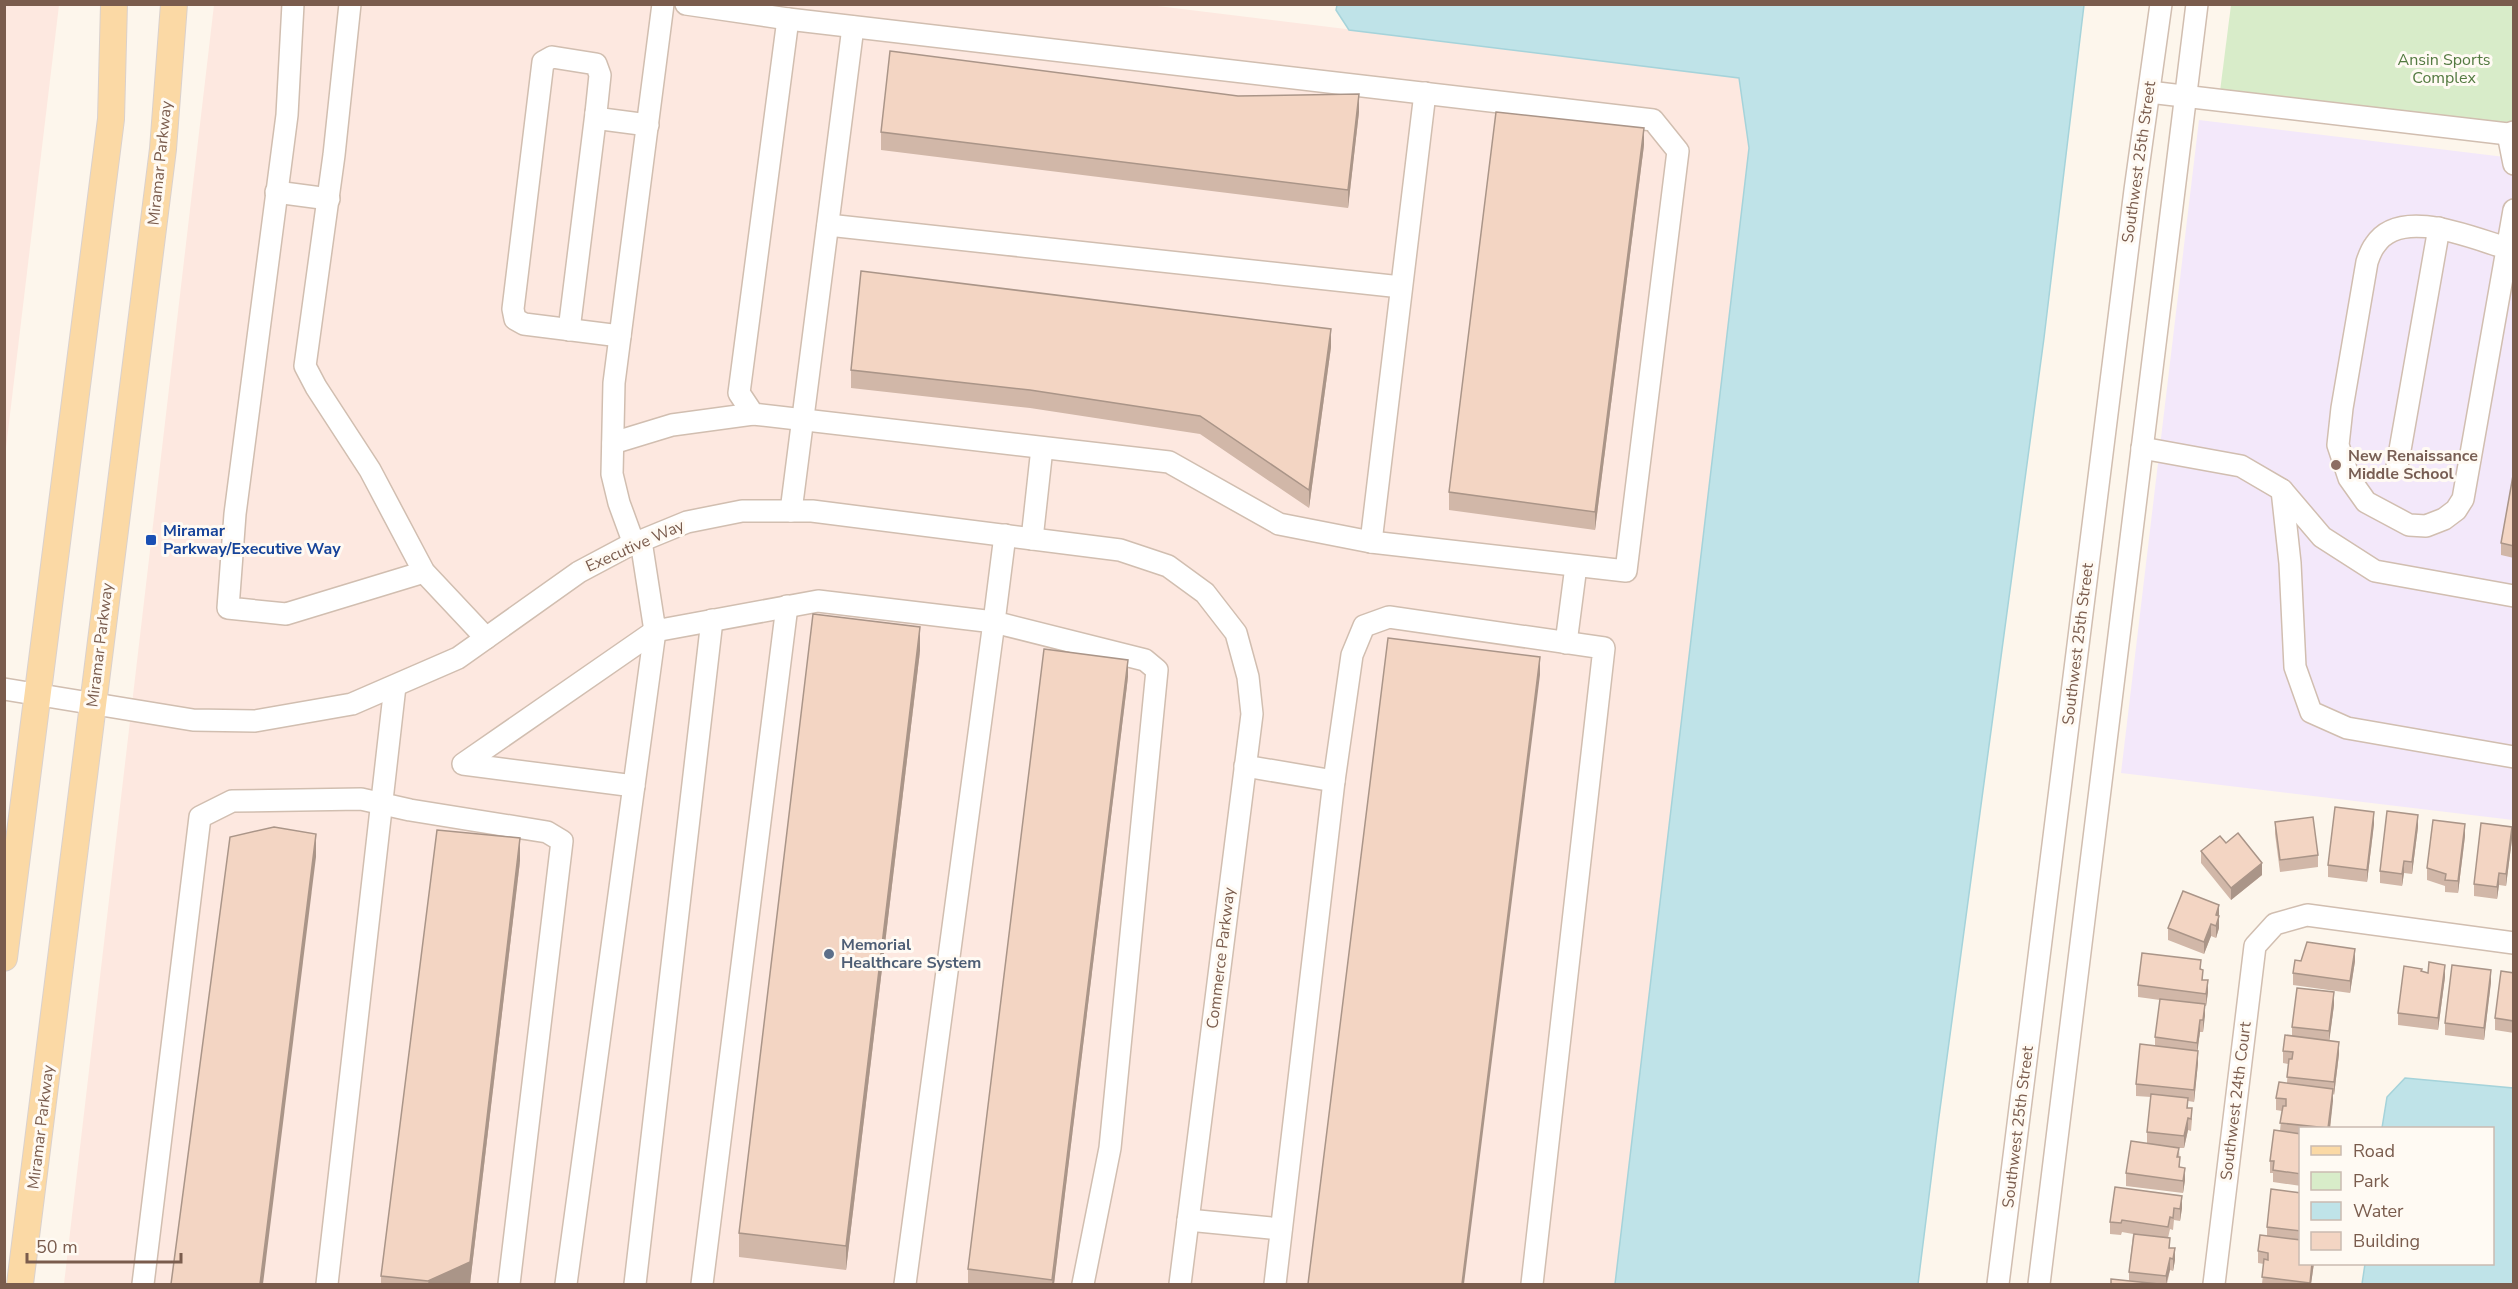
<svg xmlns="http://www.w3.org/2000/svg" width="2518" height="1289" font-family="'Nunito Sans',sans-serif">
<rect width="100%" height="100%" fill="#fdf6ec"/>
<g fill="#fde8e0">
<polygon points="5,4 59,5 5,456 4,5"/>
<polygon points="1141,4 1739,77 1749,148 1615,1284 64,1284 214,5"/>
</g>
<polygon fill="#f3e8fa" points="2199,120 2513,158 2513,820 2121,773"/>
<polygon fill="#d8ecc9" points="2231,5 2513,5 2513,143 2218,107"/>
<g fill="#bfe3e8" stroke="#a5d3da" stroke-width="1.5">
<polygon points="1337,5 2084,5 2044,338 1938,1124 1918,1284 1615,1284 1749,148 1739,78 1349,30 1336,10"/>
<polygon points="2405,1078 2513,1088 2513,1284 2362,1284 2365,1264 2492,1264 2492,1128 2382,1128 2387,1097"/>
</g>
<g fill="none" stroke-linecap="round" stroke-linejoin="round">
<defs>
<g id="minor">
<polyline points="293,4 287,115 235,514 228,608 286,614 424,572"/>
<polyline points="350,4 334,155 305,366 316,387 370,470 424,572 486,638"/>
<polyline points="686,4 788,19"/>
<polygon points="788,19 1653,120 1678,151 1626,571 1371,542 1279,524 1169,462 753,414 739,393"/>
<polyline points="2149,92 2508,134 2514,132"/>
<polyline points="2508,134 2514,164"/>
<polyline points="276,192 329,199"/>
<polyline points="828,225 1401,287"/>
<path d="M2506 248C2472 238 2400 206 2375 245 2371 250 2369 256 2367 262L2342 408 2338 445 2349 478 2366 502 2409 525 2426 526 2444 519 2456 510 2463 499 2514 210"/>
<polyline points="569,330 596,113"/>
<polyline points="620,336 524,324 515,319 513,309 543,62 552,57 596,64 600,75 596,113 602,119 648,125"/>
<polyline points="613,443 672,425 753,414"/>
<polyline points="2142,448 2241,466 2282,490 2322,537 2375,571 2514,596"/>
<polyline points="2397,467 2439,228"/>
<polyline points="2282,490 2290,563 2295,667 2311,712 2347,728 2514,757"/>
<polyline points="791,511 853,27"/>
<polyline points="1005,535 994,622 1145,660 1157,670 1110,1148 1083,1284"/>
<polyline points="1032,539 1042,448"/>
<polyline points="641,541 655,631 818,601 994,622 905,1284"/>
<polyline points="1371,542 1425,93"/>
<polyline points="634,544 619,503 612,474 614,383 663,4"/>
<polyline points="1566,643 1576,566"/>
<polyline points="4,689 193,720 255,721 352,704 458,658 579,572 626,547 687,522 742,511 812,511 1120,550 1168,566 1205,593 1236,633 1248,677 1252,714 1180,1284"/>
<polyline points="1245,766 1334,781"/>
<polyline points="634,786 463,764 655,631"/>
<polyline points="1188,1220 1281,1229"/>
<polyline points="143,1284 200,817 232,801 361,799 410,810 547,832 562,841 509,1284"/>
<polyline points="327,1284 395,686"/>
<polyline points="566,1284 655,631"/>
<polyline points="635,1284 712,620"/>
<polyline points="702,1284 787,606"/>
<polyline points="1275,1284 1334,781 1352,655 1364,626 1389,617 1604,648 1532,1284"/>
<polyline points="1998,1284 2135,190 2161,4"/>
<polyline points="2039,1284 2197,4"/>
<polyline points="2214,1284 2255,946 2275,924 2307,915 2514,943"/>
</g>
<g id="major">
<polyline points="4,958 111,119 114,4"/>
<polyline points="20,1284 163,149 174,4"/>
</g>
</defs>
<use href="#minor" stroke="#d1beb0" stroke-width="24"/>
<use href="#major" stroke="#dad1cd" stroke-width="28"/>
<use href="#minor" stroke="#fff" stroke-width="21"/>
<use href="#major" stroke="#fbd9a5" stroke-width="26"/>
</g>
<g fill="#d1b7a8">
<polygon points="1359,112 1348,208 881,150 881,132"/>
<polygon points="1644,145 1595,530 1449,510 1449,492"/>
<polygon points="1331,347 1309,508 1200,434 1030,408 851,388 851,370"/>
<polygon points="2514,470 2514,558 2501,555 2501,543"/>
<polygon points="920,651 846,1270 739,1257 739,1233"/>
<polygon points="1128,677 1054,1284 968,1284 968,1269"/>
<polygon points="2275,822 2318,855 2318,867 2280,872 2275,834"/>
<polygon points="2374,824 2367,882 2328,877 2328,865"/>
<polygon points="2418,827 2412,874 2404,873 2402,886 2380,883 2380,871"/>
<polygon points="2465,836 2458,893 2445,892 2445,886 2427,880 2427,868"/>
<polygon points="2512,839 2506,886 2499,885 2497,899 2474,896 2474,884"/>
<polygon points="2226,843 2262,875 2231,900 2201,863 2201,851"/>
<polygon points="520,861 470,1284 381,1284 381,1276"/>
<polygon points="2219,905 2219,928 2216,938 2211,936 2204,954 2168,940 2168,928"/>
<polygon points="2301,961 2355,961 2350,993 2293,985 2293,973"/>
<polygon points="2201,969 2203,980 2208,992 2206,1006 2205,1006 2203,1032 2200,1032 2197,1051 2198,1063 2194,1102 2188,1101 2188,1108 2192,1120 2191,1131 2188,1130 2184,1148 2179,1148 2180,1168 2185,1180 2183,1193 2126,1186 2126,1173 2147,1143 2147,1132 2151,1097 2136,1096 2136,1084 2155,1046 2155,1037 2160,1000 2138,997 2138,985"/>
<polygon points="2422,972 2445,977 2438,1030 2398,1025 2398,1013"/>
<polygon points="2514,973 2514,1033 2495,1030 2495,1018"/>
<polygon points="2491,982 2484,1040 2445,1035 2445,1023"/>
<polygon points="2334,1005 2329,1041 2339,1054 2334,1095 2333,1094 2330,1128 2301,1128 2301,1186 2273,1182 2273,1173 2270,1173 2270,1161 2280,1131 2282,1111 2276,1110 2276,1098 2287,1083 2288,1064 2283,1063 2283,1051 2292,1036 2292,1027"/>
<polygon points="2115,1187 2182,1208 2180,1221 2174,1220 2173,1230 2170,1229 2168,1238 2170,1248 2175,1260 2173,1271 2170,1270 2167,1284 2111,1284 2129,1281 2129,1272 2133,1234 2122,1232 2121,1235 2110,1234 2110,1222"/>
<polygon points="2301,1193 2301,1263 2314,1263 2311,1284 2262,1284 2264,1264 2258,1263 2258,1251 2267,1236 2267,1227"/>
</g>
<g fill="#aa9588">
<polygon points="1359,94 1359,112 1348,208 1348,190"/>
<polygon points="1644,128 1644,145 1595,530 1595,512"/>
<polygon points="1331,329 1331,347 1309,508 1309,490"/>
<polygon points="920,627 920,651 846,1270 846,1246"/>
<polygon points="1540,657 1540,675 1464,1284 1462,1284"/>
<polygon points="1128,660 1128,677 1054,1284 1052,1284"/>
<polygon points="2374,812 2374,824 2367,882 2367,870"/>
<polygon points="2418,815 2418,827 2412,874 2412,862"/>
<polygon points="2465,824 2465,836 2458,893 2458,881"/>
<polygon points="2512,827 2512,839 2506,886 2506,874"/>
<polygon points="316,834 316,857 263,1284 260,1284"/>
<polygon points="520,838 520,861 470,1284 428,1284"/>
<polygon points="2404,861 2404,873 2402,886 2402,874"/>
<polygon points="2262,863 2262,875 2231,900 2231,888"/>
<polygon points="2499,873 2499,885 2497,899 2497,887"/>
<polygon points="2219,905 2219,928 2216,938 2216,915"/>
<polygon points="2211,924 2211,936 2204,954 2204,942"/>
<polygon points="2355,949 2355,961 2350,993 2350,981"/>
<polygon points="2445,965 2445,977 2438,1030 2438,1018"/>
<polygon points="2491,970 2491,982 2484,1040 2484,1028"/>
<polygon points="2208,980 2208,992 2206,1006 2206,994"/>
<polygon points="2334,992 2334,1005 2329,1043 2329,1031"/>
<polygon points="2205,1004 2205,1016 2203,1032 2203,1020"/>
<polygon points="2200,1020 2200,1032 2197,1055 2197,1043"/>
<polygon points="2339,1042 2339,1054 2334,1095 2334,1082"/>
<polygon points="2198,1051 2198,1063 2194,1102 2194,1090"/>
<polygon points="2333,1089 2333,1101 2330,1128 2328,1128"/>
<polygon points="2188,1118 2188,1130 2184,1148 2184,1136"/>
<polygon points="2185,1168 2185,1180 2183,1193 2183,1181"/>
<polygon points="2182,1196 2182,1208 2180,1221 2180,1209"/>
<polygon points="2175,1248 2175,1260 2173,1271 2173,1259"/>
<polygon points="2170,1258 2170,1270 2166,1284 2166,1276"/>
<polygon points="2312,1263 2314,1263 2311,1284 2310,1284"/>
</g>
<g fill="#f3d5c3" stroke="#aa9588" stroke-width="1.5">
<polygon points="890,51 1238,96 1359,94 1348,190 881,132"/>
<polygon points="1496,112 1644,128 1595,512 1449,492"/>
<polygon points="861,271 1331,329 1309,490 1200,416 1030,390 851,370"/>
<polygon points="2514,470 2514,546 2501,543"/>
<polygon points="813,614 920,627 846,1246 739,1233"/>
<polygon points="1388,638 1540,657 1462,1284 1308,1284"/>
<polygon points="1044,649 1128,660 1052,1280 968,1269"/>
<polygon points="2335,807 2374,812 2367,870 2328,865"/>
<polygon points="2387,811 2418,815 2412,862 2404,861 2402,874 2380,871"/>
<polygon points="2313,817 2318,855 2280,860 2275,822"/>
<polygon points="2433,820 2465,824 2458,881 2445,880 2446,874 2427,868"/>
<polygon points="2481,823 2512,827 2506,874 2499,873 2497,887 2474,884"/>
<polygon points="274,827 316,834 260,1284 171,1284 230,837"/>
<polygon points="437,830 520,838 470,1262 428,1281 381,1276"/>
<polygon points="2238,833 2262,863 2231,888 2201,851 2220,836 2226,843"/>
<polygon points="2183,891 2219,905 2216,915 2219,916 2216,926 2211,924 2204,942 2168,928"/>
<polygon points="2307,942 2355,949 2350,981 2293,973 2295,960 2301,961"/>
<polygon points="2142,953 2201,960 2200,969 2203,970 2202,980 2208,980 2206,994 2138,985"/>
<polygon points="2429,962 2445,965 2438,1018 2398,1013 2404,966 2422,969 2421,971 2428,973"/>
<polygon points="2452,965 2491,970 2484,1028 2445,1023"/>
<polygon points="2501,971 2514,973 2514,1021 2495,1018"/>
<polygon points="2297,988 2334,992 2329,1031 2292,1027"/>
<polygon points="2160,999 2205,1004 2203,1020 2200,1020 2197,1043 2155,1037"/>
<polygon points="2285,1035 2339,1042 2334,1082 2287,1077 2289,1059 2292,1059 2293,1052 2283,1051"/>
<polygon points="2140,1044 2198,1051 2194,1090 2136,1084"/>
<polygon points="2279,1082 2333,1089 2328,1128 2280,1123 2283,1106 2286,1106 2286,1099 2276,1098"/>
<polygon points="2151,1094 2188,1098 2187,1108 2192,1108 2191,1119 2188,1118 2184,1136 2147,1132"/>
<polygon points="2274,1130 2301,1134 2301,1174 2273,1170 2274,1161 2270,1161"/>
<polygon points="2131,1141 2179,1148 2177,1157 2180,1157 2179,1167 2185,1168 2183,1181 2126,1173"/>
<polygon points="2115,1187 2182,1196 2180,1209 2174,1208 2173,1218 2170,1217 2168,1227 2122,1220 2121,1223 2110,1222"/>
<polygon points="2271,1189 2301,1193 2301,1231 2267,1227"/>
<polygon points="2134,1234 2170,1238 2169,1248 2175,1248 2173,1259 2170,1258 2166,1276 2129,1272"/>
<polygon points="2260,1235 2301,1240 2301,1263 2312,1263 2310,1283 2262,1277 2264,1259 2268,1260 2268,1253 2258,1251"/>
<polygon points="2111,1279 2159,1284 2111,1284"/>
</g>
<circle fill="#8d6e63" stroke="#fffaf3" stroke-width="2" cx="2336" cy="465" r="6"/>
<rect fill="#1a4fb4" stroke="#fffaf3" stroke-width="2" x="145" y="534" width="12" height="12" rx="3"/>
<circle fill="#5c6f8a" stroke="#fffaf3" stroke-width="2" cx="829" cy="954" r="6"/>
<g text-anchor="middle" dominant-baseline="central" stroke-width="6" stroke-linejoin="round" paint-order="stroke">
<g font-size="16" fill="#537a41" stroke="#fffaf3">
<text x="2444" y="60">Ansin Sports<tspan x="2444" dy="18">Complex</tspan></text>
</g>
<g font-size="16" fill="#7a5c4d" stroke="#fffaf3">
<text transform="translate(2139 162) rotate(-82)">Southwest 25th Street</text>
<text transform="translate(160 163) rotate(-84)">Miramar Parkway</text>
<text transform="translate(635 546) rotate(-24)">Executive Way</text>
<text transform="translate(2078 644) rotate(-83)">Southwest 25th Street</text>
<text transform="translate(100 645) rotate(-83)">Miramar Parkway</text>
<text transform="translate(1221 958) rotate(-83)">Commerce Parkway</text>
<text transform="translate(2236 1101) rotate(-83)">Southwest 24th Court</text>
<text transform="translate(41 1127) rotate(-83)">Miramar Parkway</text>
<text transform="translate(2018 1127) rotate(-83)">Southwest 25th Street</text>
</g>
<g font-size="16" font-weight="bold" fill="#785e54" stroke="#fffaf3" text-anchor="start">
<text x="2348" y="456">New Renaissance<tspan x="2348" dy="18">Middle School</tspan></text>
</g>
<g font-size="16" font-weight="bold" fill="#164399" stroke="#fffaf3" text-anchor="start">
<text x="163" y="531">Miramar<tspan x="163" dy="18">Parkway/Executive Way</tspan></text>
</g>
<g font-size="16" font-weight="bold" fill="#4e5e75" stroke="#fffaf3" text-anchor="start">
<text x="841" y="945">Memorial<tspan x="841" dy="18">Healthcare System</tspan></text>
</g>
</g>
<rect width="2518" height="1289" fill="none" stroke="#7a5c4d" stroke-width="12"/>
<rect x="2299" y="1127" width="195" height="138" fill="#fffaf3" stroke="#cabbb1" stroke-width="1.5"/>
<rect x="2311" y="1146" width="30" height="9" fill="#fbd9a5" stroke="#cabbb1" stroke-width="1.5"/>
<text x="2353" y="1157" font-size="18" fill="#7a5c4d">Road</text>
<rect x="2311" y="1172" width="30" height="18" fill="#d8ecc9" stroke="#cabbb1" stroke-width="1.5"/>
<text x="2353" y="1187" font-size="18" fill="#7a5c4d">Park</text>
<rect x="2311" y="1202" width="30" height="18" fill="#bfe3e8" stroke="#cabbb1" stroke-width="1.5"/>
<text x="2353" y="1217" font-size="18" fill="#7a5c4d">Water</text>
<rect x="2311" y="1232" width="30" height="18" fill="#f3d5c3" stroke="#cabbb1" stroke-width="1.5"/>
<text x="2353" y="1247" font-size="18" fill="#7a5c4d">Building</text>
<path d="M27 1253v9h154v-9" fill="none" stroke="#7a5c4d" stroke-width="3"/>
<text x="36" y="1253" font-size="18" fill="#7a5c4d" stroke="#fffaf3" stroke-width="4.5" paint-order="stroke">50 m</text>
</svg>
